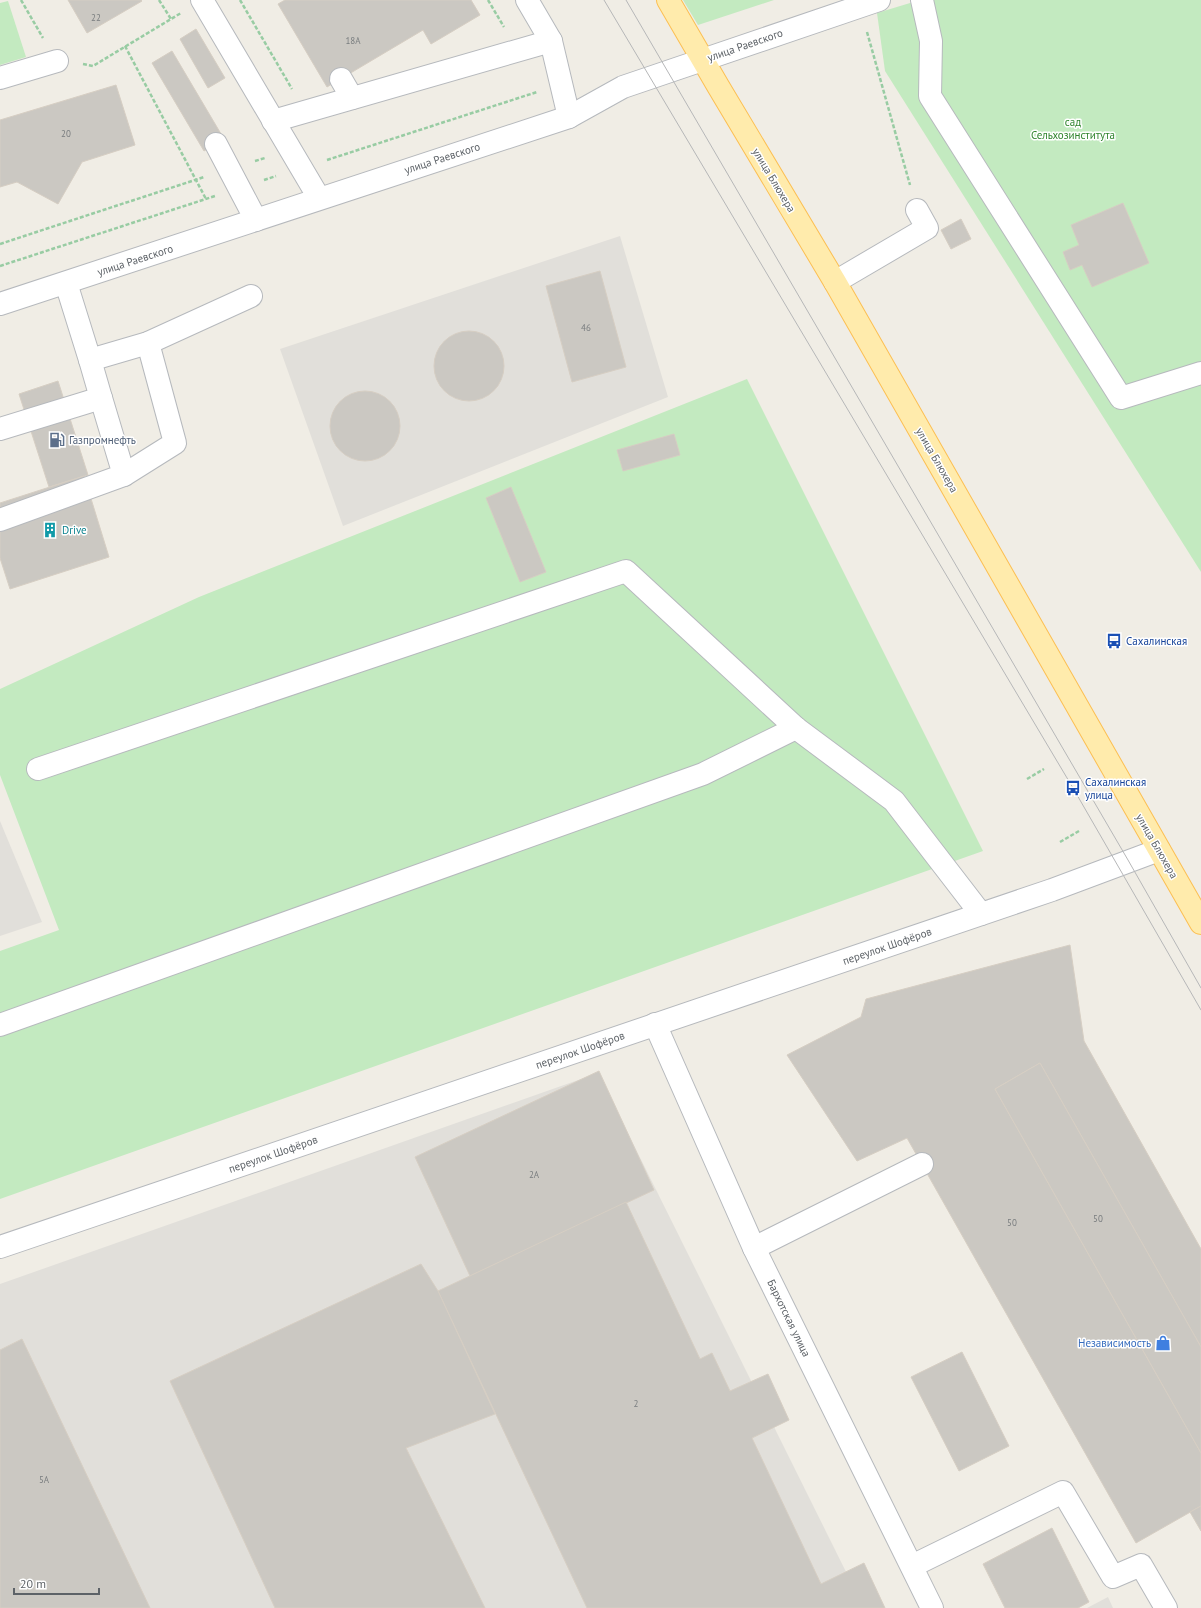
<svg xmlns="http://www.w3.org/2000/svg" width="1201" height="1608" font-family="'PT Sans',sans-serif">
<rect width="100%" height="100%" fill="#f0ede5"/>
<g fill="#e1dfda">
<polygon points="620,236 668,397 343,526 280,349"/>
<polygon points="0,821 42,922 0,936"/>
<polygon points="598,1073 864,1608 0,1608 0,1284"/>
<polygon points="1108,1597 1113,1608 1087,1608"/>
</g>
<g fill="#c3eac0">
<polygon points="683,0 774,0 698,25"/>
<polygon points="920,0 1201,0 1201,572 885,71 877,13"/>
<polygon points="8,1 26,57 0,65 0,3"/>
<polygon points="747,379 983,851 0,1199 0,951 59,930 0,775 0,689 199,597"/>
</g>
<g fill="#cbc8c2" stroke="#d6cec3">
<polygon points="68,0 141,0 142,1 87,33"/>
<polygon points="285,0 471,0 480,15 431,44 423,30 327,87 278,4"/>
<polygon points="196,29 225,78 208,88 180,39"/>
<polygon points="172,51 224,139 204,151 152,63"/>
<polygon points="116,85 135,145 82,162 58,204 17,182 0,187 0,120"/>
<polygon points="1123,203 1149,263 1092,287 1082,265 1070,270 1063,252 1079,245 1071,225"/>
<polygon points="961,219 971,239 951,249 941,230"/>
<polygon points="600,271 626,367 572,382 546,286"/>
<circle cx="469" cy="366" r="35"/>
<polygon points="58,381 88,475 49,487 19,394"/>
<circle cx="365" cy="426" r="35"/>
<polygon points="674,434 680,455 623,471 617,450"/>
<polygon points="84,476 109,557 10,589 0,558 0,503"/>
<polygon points="511,487 546,572 520,582 486,498"/>
<polygon points="1070,945 1084,1041 1201,1249 1201,1347 1040,1063 995,1089 1201,1453 1201,1506 1136,1543 907,1138 857,1161 787,1055 861,1017 866,999"/>
<polygon points="1040,1063 1201,1347 1201,1453 995,1089"/>
<polygon points="599,1071 654,1190 470,1276 415,1157"/>
<polygon points="626,1202 700,1359 712,1353 730,1391 768,1374 789,1420 752,1438 821,1584 864,1563 885,1608 587,1608 438,1291"/>
<polygon points="421,1264 438,1291 495,1414 406,1448 485,1608 275,1608 170,1381"/>
<polygon points="22,1339 150,1608 0,1608 0,1350"/>
<polygon points="962,1352 1009,1446 959,1471 911,1377"/>
<polygon points="1201,1506 1201,1531 1190,1512"/>
<polygon points="1052,1528 1089,1602 1078,1608 1005,1608 983,1564"/>
</g>
<g fill="none" stroke-linecap="round" stroke-linejoin="round">
<defs>
<g id="minor">
<polyline points="202,0 319,198"/>
<polyline points="527,0 551,41 569,117"/>
<polyline points="922,0 931,41 930,96 1121,398 1201,373"/>
<polyline points="0,78 57,61"/>
<polyline points="341,79 352,98"/>
<polyline points="273,121 551,41"/>
<polyline points="216,144 256,220"/>
<polyline points="835,282 927,228 917,210"/>
<polyline points="0,304 569,117 623,87 879,0"/>
<polyline points="90,360 148,343 251,296"/>
<polyline points="0,429 101,398 90,360 66,283"/>
<polyline points="124,475 175,443 148,343"/>
<polyline points="0,520 124,475 101,398"/>
<polyline points="38,769 626,571 796,728 894,801 981,914"/>
<polyline points="655,1024 754,1248 932,1608"/>
<polyline points="0,1025 703,774 796,728"/>
<polyline points="0,1247 1052,890 1159,850"/>
<polyline points="754,1248 922,1164"/>
<polyline points="912,1566 1063,1492 1113,1577 1141,1565 1166,1608"/>
</g>
<polyline id="major" points="668,0 718,86 835,282 1201,923"/>
</defs>
<use href="#minor" stroke="#b6b9bd" stroke-width="24"/>
<use href="#major" stroke="#fcbf52" stroke-width="24"/>
<g stroke="#98cca3" stroke-width="2.5" stroke-dasharray="4 2" stroke-linecap="butt">
<polyline points="21,0 43,38"/>
<polyline points="159,0 171,19"/>
<polyline points="240,0 292,89"/>
<polyline points="488,0 504,27"/>
<polyline points="867,32 910,185"/>
<polyline points="125,46 206,199"/>
<polyline points="83,64 93,66 181,13"/>
<polyline points="327,160 537,92"/>
<polyline points="255,161 265,158"/>
<polyline points="264,180 276,176"/>
<polyline points="0,244 204,177"/>
<polyline points="0,266 215,196"/>
<polyline points="1027,779 1044,769"/>
<polyline points="1060,842 1079,831"/>
</g>
<use href="#minor" stroke="#fff" stroke-width="22"/>
<use href="#major" stroke="#ffebac" stroke-width="22"/>
<g stroke="#b6b7b8" stroke-width="1">
<polyline points="604,0 1073,788 1201,1010"/>
<polyline points="626,0 1128,860 1201,988"/>
</g>
</g>
<defs>
<symbol id="fuel-bare" viewBox="-9 -9 18 18"><path d="M-5.5-6h7V0h2V4h1.3V-2.5L3-4.5l.8-.8L6-3V5H2.5V1h-1V6h-7ZM-4.2-4.7v3.2H.2V-4.7Z" fill="#5c6f8a" stroke="#fff" stroke-width="2.5" paint-order="stroke"/></symbol>
<symbol id="building-bare" viewBox="-9 -9 18 18"><path d="M-4-6H4V6H1V3H-1V6H-4ZM-2.5-4.3h1.7v1.8h-1.7ZM.8-4.3h1.7v1.8H.8ZM-2.5-1h1.7V.8h-1.7ZM.8-1h1.7V.8H.8Z" fill="#0f9aa8" stroke="#fff" stroke-width="2.5" paint-order="stroke"/></symbol>
<symbol id="bus-bare" viewBox="-9 -9 18 18"><path d="M-5-6H5V4H4V6H2V4H-2V6H-4V4H-5ZM-3.5-4V0h7V-4ZM-3.5 1.2v1.5H-2V1.2ZM2 1.2v1.5H3.5V1.2Z" fill="#1a4fb4" stroke="#fff" stroke-width="2.5" paint-order="stroke"/></symbol>
<symbol id="shop-bare" viewBox="-9 -9 18 18"><path d="M-5-2.5h2.3a2.7 3.5 0 0 1 5.4 0H5L5.5 6h-11ZM-1.5-2.5h3a1.5 2.3 0 0 0-3 0Z" fill="#3f7fe0" stroke="#fff" stroke-width="2.5" paint-order="stroke"/></symbol>
</defs>
<g fill-rule="evenodd">
<use href="#fuel-bare" x="46" y="429" width="22" height="22"/>
<use href="#building-bare" x="39" y="519" width="22" height="22"/>
<use href="#bus-bare" x="1103" y="630" width="22" height="22"/>
<use href="#bus-bare" x="1062" y="777" width="22" height="22"/>
<use href="#shop-bare" x="1152" y="1332" width="22" height="22"/>
</g>
<g text-anchor="middle" dominant-baseline="central" stroke-width="3" stroke-linejoin="round" paint-order="stroke">
<g font-size="9" fill="#787c7e">
<text x="96" y="17">22</text>
<text x="353" y="40">18А</text>
<text x="66" y="133">20</text>
<text x="586" y="327">46</text>
<text x="534" y="1174">2А</text>
<text x="1098" y="1218">50</text>
<text x="1012" y="1222">50</text>
<text x="636" y="1403">2</text>
<text x="44" y="1479">5А</text>
</g>
<g font-size="11" fill="#5d6267" stroke="#fff">
<text transform="translate(745 45) rotate(-19)">улица Раевского</text>
<text transform="translate(442 158) rotate(-18)">улица Раевского</text>
<text transform="translate(774 180) rotate(59)">улица Блюхера</text>
<text transform="translate(135 260) rotate(-18)">улица Раевского</text>
<text transform="translate(937 460) rotate(60)">улица Блюхера</text>
<text transform="translate(1157 846) rotate(60)">улица Блюхера</text>
<text transform="translate(887 946) rotate(-19)">переулок Шофёров</text>
<text transform="translate(580 1050) rotate(-19)">переулок Шофёров</text>
<text transform="translate(273 1154) rotate(-19)">переулок Шофёров</text>
<text transform="translate(789 1318) rotate(64)">Бархотская улица</text>
</g>
<g font-size="11" fill="#30842e" stroke="#fff">
<text x="1073" y="122">сад<tspan x="1073" dy="13">Сельхозинститута</tspan></text>
</g>
<g font-size="11" fill="#4e5e75" stroke="#fff" text-anchor="start">
<text x="69" y="440">Газпромнефть</text>
</g>
<g font-size="11" fill="#0d838f" stroke="#fff" text-anchor="start">
<text x="62" y="530">Drive</text>
</g>
<g font-size="11" fill="#164399" stroke="#fff" text-anchor="start">
<text x="1126" y="641">Сахалинская</text>
<text x="1085" y="782">Сахалинская<tspan x="1085" dy="13">улица</tspan></text>
</g>
<g font-size="11" fill="#366cbe" stroke="#fff" text-anchor="end">
<text x="1151" y="1343">Независимость</text>
</g>
</g>
<path d="M14 1588v6h85v-6" fill="none" stroke="#5d6267" stroke-width="2"/>
<text x="20" y="1588" font-size="12" fill="#5d6267" stroke="#ffffff" stroke-width="3" paint-order="stroke">20 m</text>
</svg>
